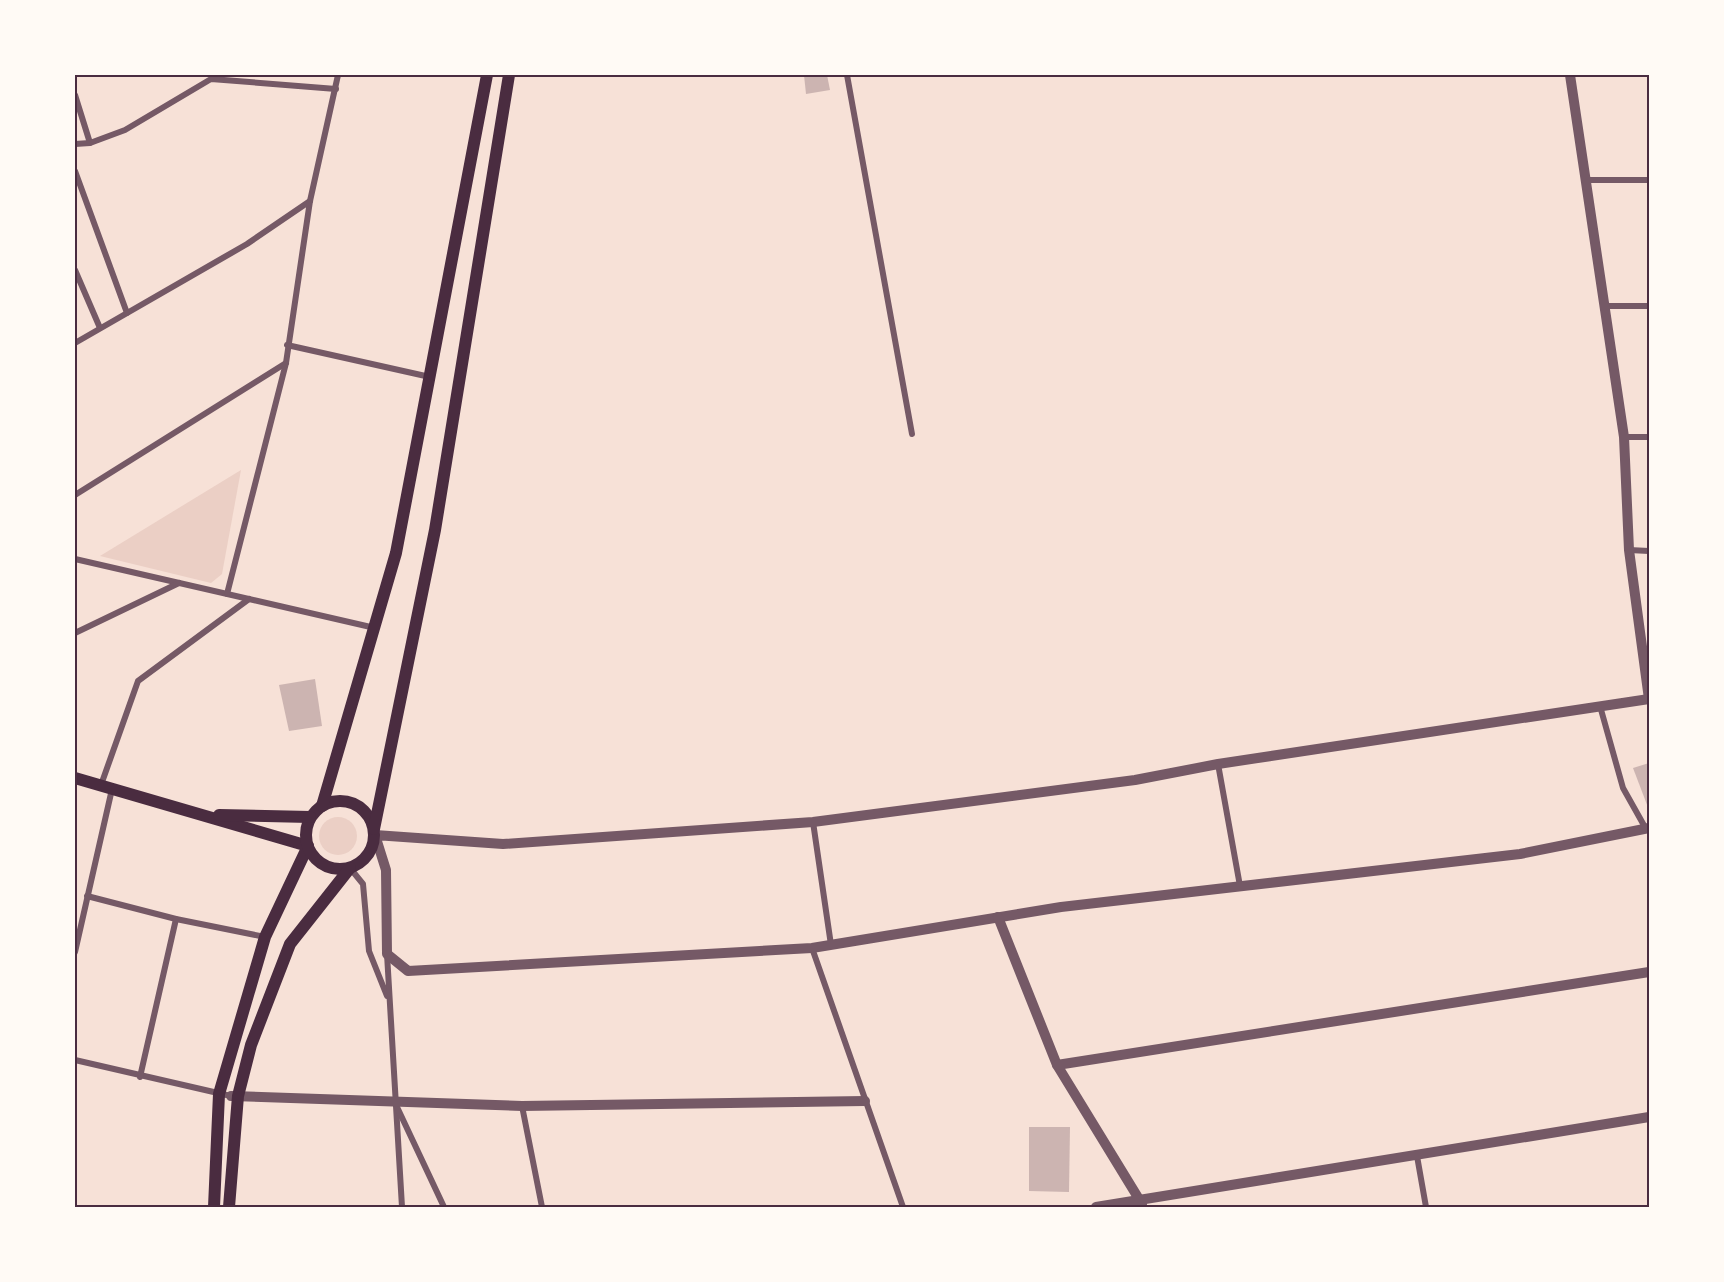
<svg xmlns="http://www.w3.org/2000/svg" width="1724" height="1282" font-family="Overpass,sans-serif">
<rect width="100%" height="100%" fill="#f7e1d7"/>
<g fill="#ebcfc5">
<polygon points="241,470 222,574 211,583 100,556"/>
<circle cx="338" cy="836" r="19"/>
</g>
<g fill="#ccb4b1">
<polygon points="804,75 827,75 830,90 806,94"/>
<polygon points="315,679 322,726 289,731 279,685"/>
<polygon points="1649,763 1649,810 1633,768"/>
<polygon points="1029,1127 1070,1127 1069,1192 1029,1191"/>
</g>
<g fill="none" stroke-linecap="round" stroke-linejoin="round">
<g stroke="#755966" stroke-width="6">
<polyline points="847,75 912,434"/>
<polyline points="75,95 90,143"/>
<polyline points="75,144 90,143 125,130 211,79 336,89"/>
<polyline points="75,171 127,313"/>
<polyline points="1587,180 1649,180"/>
<polyline points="75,270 100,328"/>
<polyline points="1606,306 1649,306"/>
<polyline points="75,343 247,244 310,201"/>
<polyline points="287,345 430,377"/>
<polyline points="1624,437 1649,437"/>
<polyline points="75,495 286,363"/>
<polyline points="1629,550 1649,551"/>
<polyline points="75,559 375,628"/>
<polyline points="227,594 286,363 310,201 338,75"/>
<polyline points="75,633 179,583"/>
<polyline points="1600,706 1623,788 1646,829"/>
<polyline points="1218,764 1240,886"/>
<polyline points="101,785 138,681 249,599"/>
<polyline points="813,822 831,945"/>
<polyline points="350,868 363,884 369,951 387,996"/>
<polyline points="87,896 176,919 265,937"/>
<polyline points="812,948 903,1207"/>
<polyline points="75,952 112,789"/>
<polyline points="387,954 402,1207"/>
<polyline points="75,1060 231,1096"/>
<polyline points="140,1077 176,919"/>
<polyline points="522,1106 542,1207"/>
<polyline points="397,1107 444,1207"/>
<polyline points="1417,1156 1426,1207"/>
</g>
<g stroke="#755966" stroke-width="10">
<polyline points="1570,75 1624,437 1629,550 1649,699"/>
<polyline points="1649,699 1218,764 1135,780 813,822 503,844 375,835 386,870 387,954 408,971 812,948 1061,907 1520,854 1649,828"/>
<polyline points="998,917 1057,1065 1142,1204"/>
<polyline points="1057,1065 1649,972"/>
<polyline points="231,1096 522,1106 865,1101"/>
<polyline points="1096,1207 1649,1117"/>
</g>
<g stroke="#4a2c40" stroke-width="12">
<polyline points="75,778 308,846 265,937 219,1094 214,1207"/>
<circle cx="340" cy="835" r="34"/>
<polyline points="322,806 396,553 487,75"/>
<polyline points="219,815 310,817"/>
<polyline points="374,829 435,530 509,75"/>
<polyline points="229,1207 238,1096 251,1045 290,944 350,868"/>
</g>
</g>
<rect width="1724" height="1282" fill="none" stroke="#fffaf5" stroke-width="153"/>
<rect x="76" y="76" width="1572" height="1130" fill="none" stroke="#4a2c40" stroke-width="2"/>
</svg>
